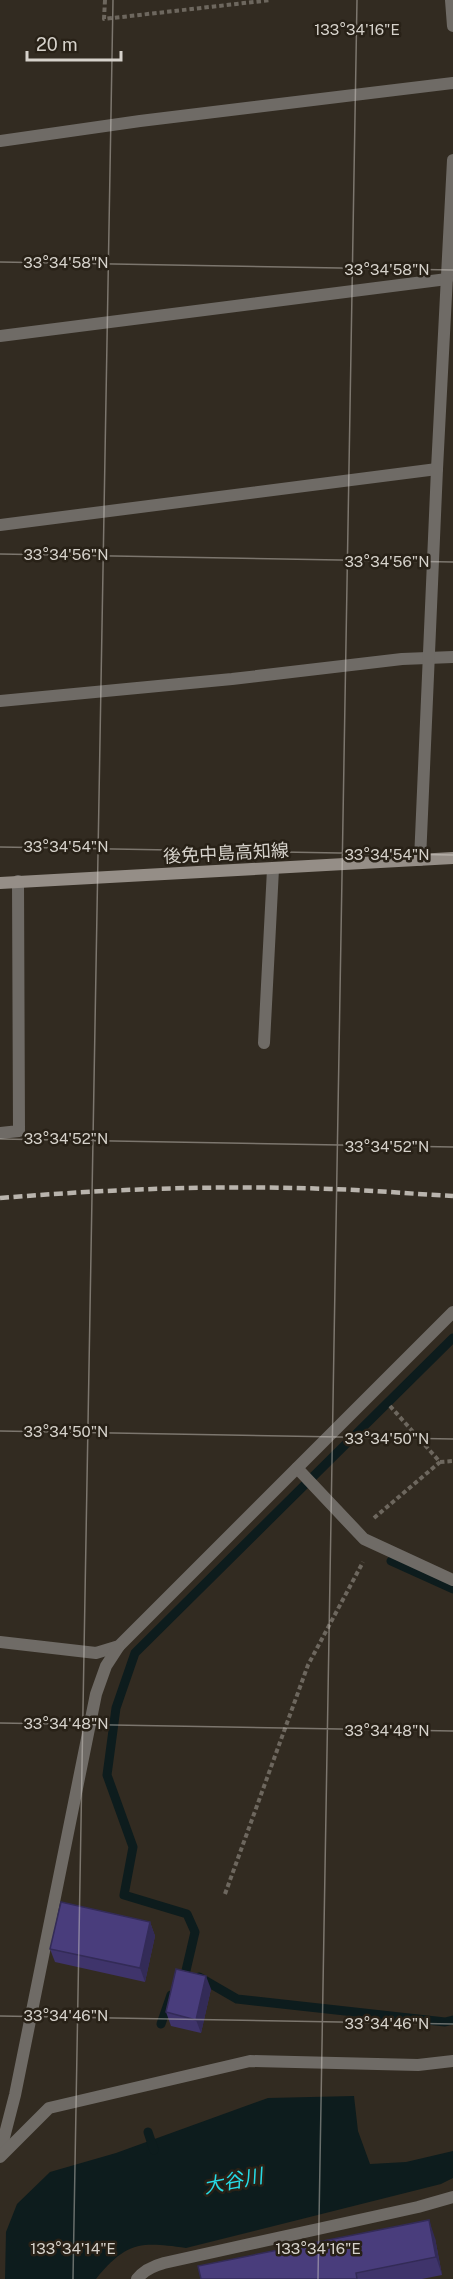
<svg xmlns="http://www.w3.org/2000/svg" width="453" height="2279" font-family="'Public Sans','Noto Sans JP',sans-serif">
<rect width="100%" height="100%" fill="#322b21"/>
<path fill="#0d1c1d" d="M354 2096 358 2131 370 2164 406 2162 453 2151V2178L441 2184 186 2248C141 2242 127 2241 96 2279H5L6 2232 17 2204 50 2172 116 2153 268 2098Z"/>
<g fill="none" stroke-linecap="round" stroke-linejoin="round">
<g stroke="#0d1c1d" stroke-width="9">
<polyline points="391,1561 453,1589"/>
<polyline points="199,1977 237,1999 445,2022 453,2020"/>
<polyline points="181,1980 184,1979 195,1932 187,1914 124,1895 133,1847 107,1775 116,1708 135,1653 453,1338"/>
<polyline points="161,2024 171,1995"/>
<polyline points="148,2132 154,2150"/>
</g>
<g stroke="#6d675e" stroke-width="4" stroke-dasharray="4.5 3" stroke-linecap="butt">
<polyline points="105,0 104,19 271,0"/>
<polyline points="390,1406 440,1462 453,1461"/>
<polyline points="374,1518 440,1462"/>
<polyline points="225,1894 308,1665 363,1562"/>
</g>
<g stroke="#6f6b66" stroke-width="12">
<polyline points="451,0 453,26"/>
<polyline points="0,141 140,121 453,83"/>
<polyline points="0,336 447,279"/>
<polyline points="0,525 437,469"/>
<polyline points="0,701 232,679 402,659 453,657"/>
<polyline points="420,860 437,469 453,160"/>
<polyline points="264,1043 273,869"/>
<polyline points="0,1133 19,1131 18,881"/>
<polyline points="297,1468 364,1539 453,1580"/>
<polyline points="0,1642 96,1653 119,1646 453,1312"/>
<polyline points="0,2153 15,2095 96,1694 106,1666 119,1646"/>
<polyline points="0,2157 49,2108 250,2061 418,2065 453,2061"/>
<path d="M137 2279C144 2270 153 2266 164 2263L418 2207 453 2197"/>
</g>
<polyline stroke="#958e87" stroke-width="12" points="0,883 453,858"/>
<path stroke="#b9b4ad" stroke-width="4.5" stroke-dasharray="9 4.5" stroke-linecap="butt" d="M0 1198C110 1189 220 1185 330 1189 371 1190 412 1194 453 1196"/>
</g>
<g fill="#3f346b">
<polygon points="150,1922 155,1936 145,1982 55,1962 50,1949"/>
<polygon points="211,1989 201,2033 171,2026 166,2012"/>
<polygon points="435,2238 442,2275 422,2279 201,2279"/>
</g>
<g fill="#332b57">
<polygon points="150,1922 155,1936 145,1982 140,1968"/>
<polygon points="206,1976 211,1989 201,2033 196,2020"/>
<polygon points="429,2220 435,2238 442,2275 436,2257"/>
</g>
<g fill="#493d7c" stroke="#332b57" stroke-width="1.5">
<polygon points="61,1902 150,1922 140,1968 50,1949"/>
<polygon points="176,1969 206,1976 196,2020 166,2012"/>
<polygon points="429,2220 436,2257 356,2273 357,2279 201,2279 198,2266"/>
</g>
<path fill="none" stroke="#d6d2cb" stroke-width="1.5" stroke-opacity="0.45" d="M0 262 453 270M0 554 453 562M0 847 453 855M0 1139 453 1147M0 1431 453 1439M0 1723 453 1731M0 2016 453 2024M73 2279 113 0M318 2279 357 0"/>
<g text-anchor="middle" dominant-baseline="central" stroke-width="5" stroke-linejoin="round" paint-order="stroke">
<g font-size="18" fill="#d6d2cb" stroke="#282117">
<text transform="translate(226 853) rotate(-3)">後免中島高知線</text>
</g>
<g font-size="20" font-style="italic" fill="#26dbe6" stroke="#282117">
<text transform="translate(233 2181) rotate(-11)">大谷川</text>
</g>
</g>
<g font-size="15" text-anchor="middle" fill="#d6d2cb" stroke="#282117" stroke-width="5" stroke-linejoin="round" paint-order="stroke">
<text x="357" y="35">133°34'16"E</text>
<text x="66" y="268">33°34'58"N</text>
<text x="387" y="275">33°34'58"N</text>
<text x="66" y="560">33°34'56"N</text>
<text x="387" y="567">33°34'56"N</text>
<text x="66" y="852">33°34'54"N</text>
<text x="387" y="860">33°34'54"N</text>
<text x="66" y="1144">33°34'52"N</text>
<text x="387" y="1152">33°34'52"N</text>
<text x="66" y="1437">33°34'50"N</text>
<text x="387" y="1444">33°34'50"N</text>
<text x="66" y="1729">33°34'48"N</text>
<text x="387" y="1736">33°34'48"N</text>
<text x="66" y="2021">33°34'46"N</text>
<text x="387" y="2029">33°34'46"N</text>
<text x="73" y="2254">133°34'14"E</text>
<text x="318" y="2254">133°34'16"E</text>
</g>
<path d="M27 51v9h94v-9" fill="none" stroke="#d6d2cb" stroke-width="3"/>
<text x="36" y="51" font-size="18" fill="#d6d2cb" stroke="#282117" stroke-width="4.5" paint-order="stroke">20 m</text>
</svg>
